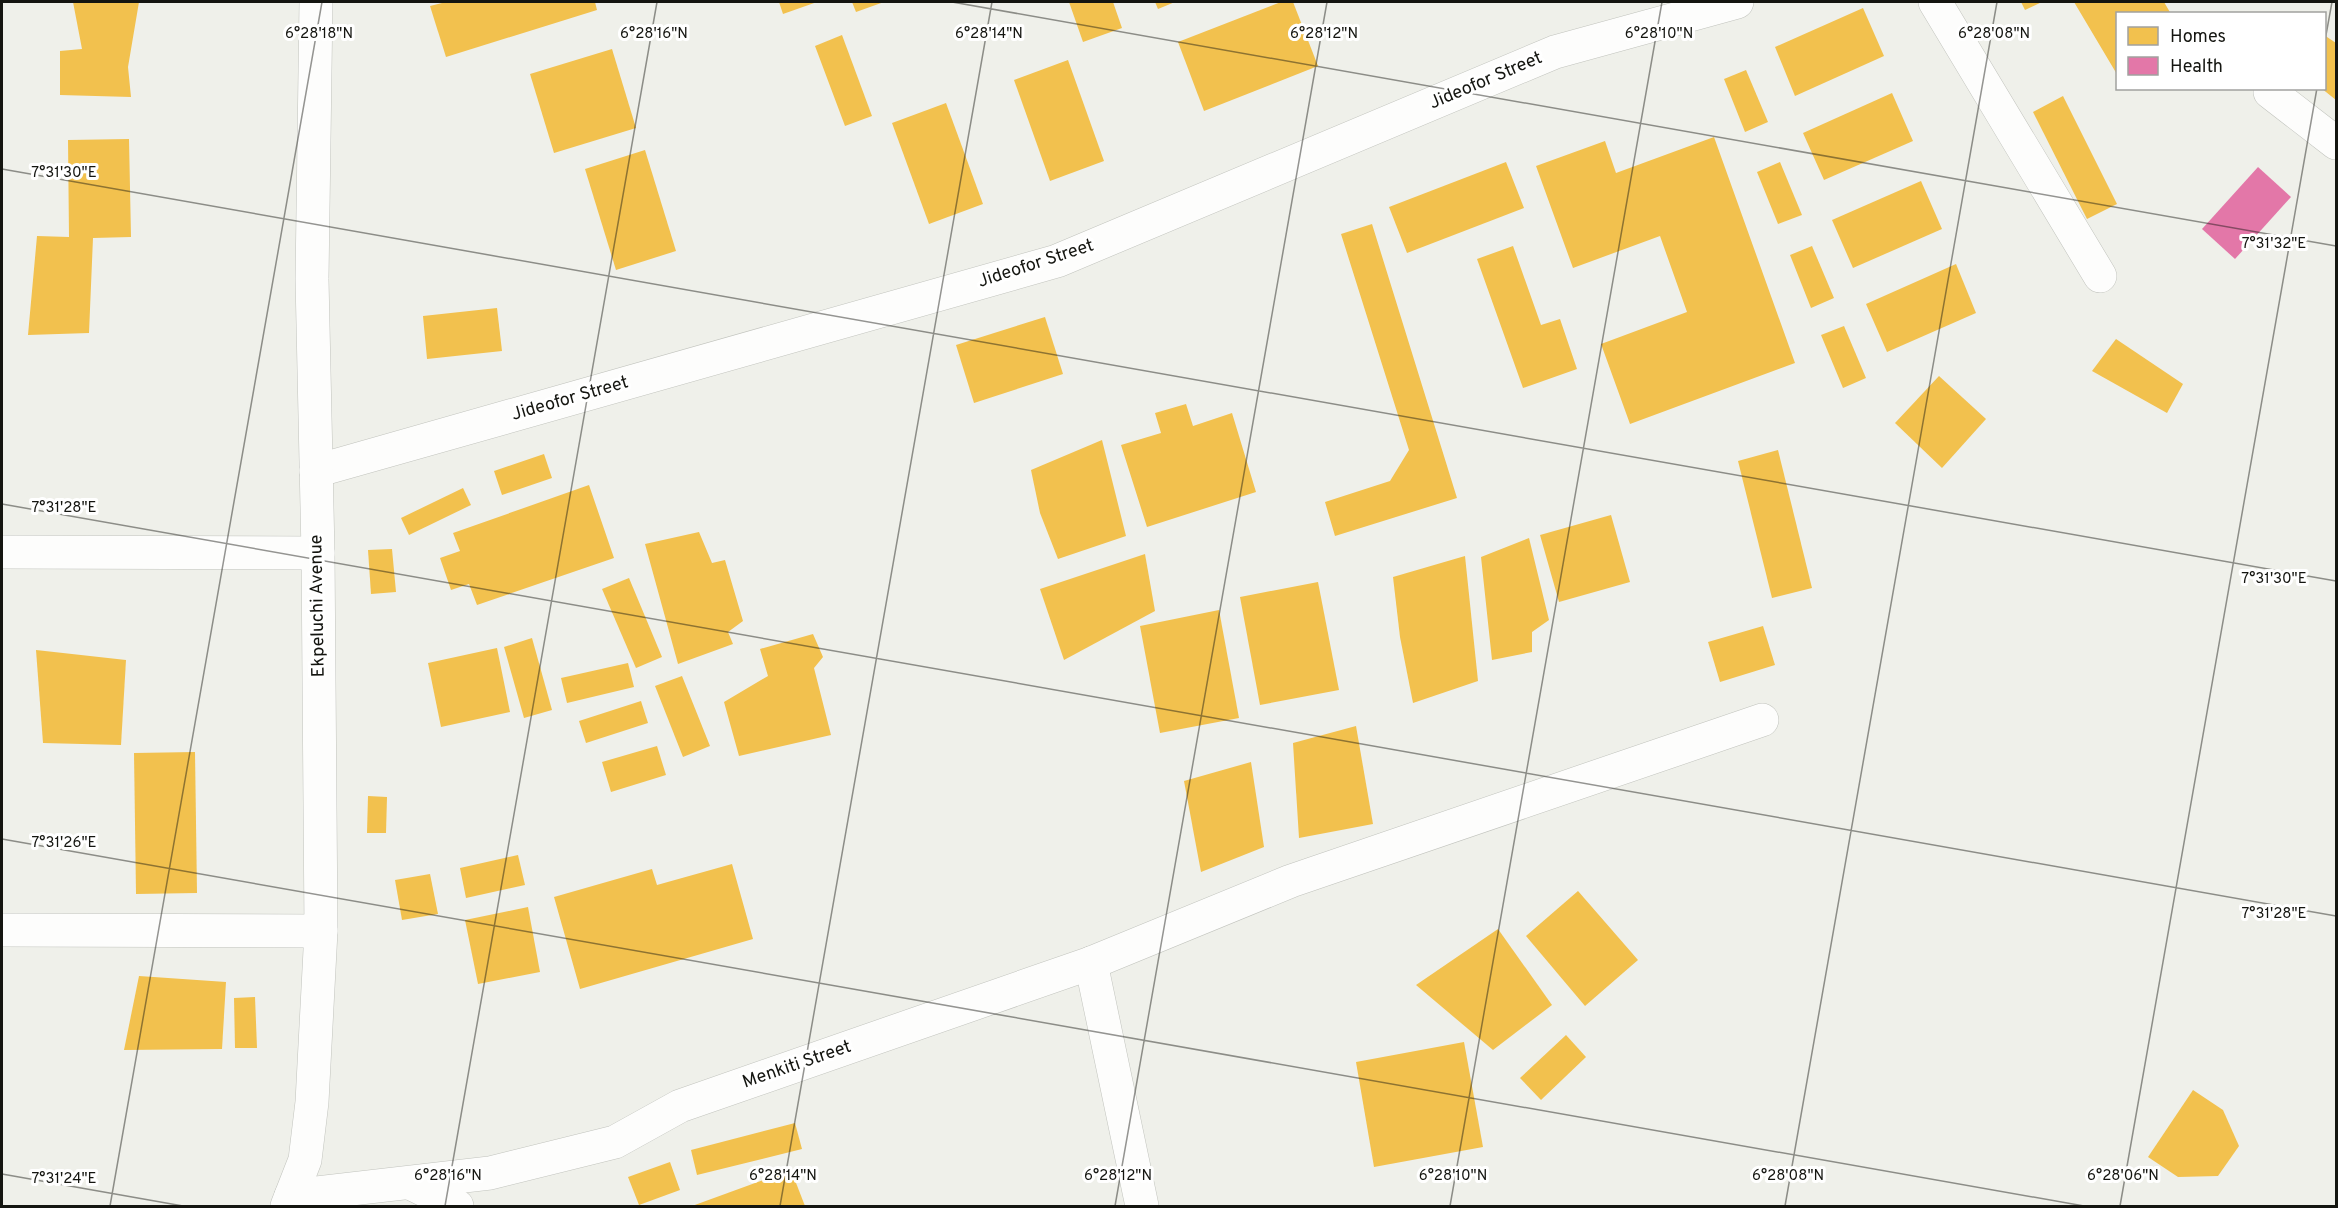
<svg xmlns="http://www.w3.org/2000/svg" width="2338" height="1208" font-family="Overpass,sans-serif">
<rect width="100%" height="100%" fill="#eff0ea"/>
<g fill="#f2c14e">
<polygon points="73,2 139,2 128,67 131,97 60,95 60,51 82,49"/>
<polygon points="446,2 595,2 597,10 446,57 430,6"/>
<polygon points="779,2 817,2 783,14"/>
<polygon points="852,2 884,2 856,12"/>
<polygon points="1069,2 1113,2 1122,28 1083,42"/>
<polygon points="1155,2 1175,2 1158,9"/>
<polygon points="1281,2 1293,2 1318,66 1204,111 1178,42"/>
<polygon points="2021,2 2042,2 2025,10"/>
<polygon points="2074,2 2164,2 2171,14 2118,14 2118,76"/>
<polygon points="1863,8 1884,56 1795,96 1775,47"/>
<polygon points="842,35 872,116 845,126 815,46"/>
<polygon points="2324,35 2336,43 2336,100 2321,88 2324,88"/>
<polygon points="612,49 636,128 554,153 530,74"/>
<polygon points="1068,60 1104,161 1050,181 1014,80"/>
<polygon points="1746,70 1768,122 1745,132 1724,79"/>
<polygon points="1892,93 1913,141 1824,180 1803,133"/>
<polygon points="2063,96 2117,204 2087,219 2033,112"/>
<polygon points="946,103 983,204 929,224 892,123"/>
<polygon points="1714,137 1795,363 1630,424 1601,344 1687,312 1660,236 1573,268 1536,166 1605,141 1616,173"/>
<polygon points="129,139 131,237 93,238 89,333 28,335 37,236 69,237 68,140"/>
<polygon points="645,150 676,251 616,270 585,169"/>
<polygon points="1506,162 1524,208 1407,253 1389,207"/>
<polygon points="1780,162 1802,215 1778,224 1757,172"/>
<polygon points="1921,181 1942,229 1853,268 1832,220"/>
<polygon points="1372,224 1457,498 1335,536 1325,502 1390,481 1409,450 1341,234"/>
<polygon points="1513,246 1541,325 1560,319 1577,369 1523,388 1477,259"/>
<polygon points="1812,246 1834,298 1811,308 1790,255"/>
<polygon points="1956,264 1976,313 1887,352 1866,304"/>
<polygon points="497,308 502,351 427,359 423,316"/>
<polygon points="1045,317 1063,374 974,403 956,345"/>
<polygon points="1844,326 1866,378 1843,388 1821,335"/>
<polygon points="2116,339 2183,384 2167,413 2092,371"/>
<polygon points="1939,376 1986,419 1942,468 1895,423"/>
<polygon points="1186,404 1193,426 1232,413 1256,492 1147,527 1121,445 1161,433 1155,413"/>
<polygon points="1102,440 1126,536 1058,559 1040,513 1031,470"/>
<polygon points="1778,450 1812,588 1772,598 1738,461"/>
<polygon points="544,454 552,478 502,495 494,471"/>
<polygon points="589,485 614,558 477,605 469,584 451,590 440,558 460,551 453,533"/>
<polygon points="463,488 471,505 409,535 401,518"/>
<polygon points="1611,515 1630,582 1559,602 1540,535"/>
<polygon points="699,532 712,563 725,560 743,621 728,632 733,644 678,664 645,544"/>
<polygon points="1529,538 1549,620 1532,632 1532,652 1492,660 1481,557"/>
<polygon points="392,549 396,592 371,594 368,550"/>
<polygon points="1145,554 1155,611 1064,660 1040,589"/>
<polygon points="1465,556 1478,681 1413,703 1400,637 1393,577"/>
<polygon points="629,578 662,657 636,668 602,589"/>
<polygon points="1318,582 1339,690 1260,705 1240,597"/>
<polygon points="1219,610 1239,718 1160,733 1140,626"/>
<polygon points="1763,626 1775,665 1720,682 1708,642"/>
<polygon points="813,634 823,657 814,668 831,735 739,756 724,702 768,676 760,649"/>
<polygon points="532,638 552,710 524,718 504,647"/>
<polygon points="497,648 510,712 441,727 428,663"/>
<polygon points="36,650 126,660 121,745 43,743"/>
<polygon points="628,663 634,687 567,703 561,678"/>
<polygon points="682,676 710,746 683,757 655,686"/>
<polygon points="641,701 648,723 586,743 579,721"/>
<polygon points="1356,726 1373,824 1299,838 1293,743"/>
<polygon points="657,746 666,775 611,792 602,762"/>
<polygon points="195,752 197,893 136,894 134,753"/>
<polygon points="1251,762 1264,847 1201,872 1184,781"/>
<polygon points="368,796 387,797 386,833 367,833"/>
<polygon points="518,855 525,885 466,898 460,868"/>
<polygon points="732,864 753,939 580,989 554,897 652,869 657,885"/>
<polygon points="430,874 438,914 402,920 395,880"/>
<polygon points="1578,891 1638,960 1585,1006 1526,936"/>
<polygon points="528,907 540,972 478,984 465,920"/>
<polygon points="1498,929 1552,1005 1493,1050 1416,985"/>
<polygon points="139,976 226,982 222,1049 124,1050"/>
<polygon points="255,997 257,1048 235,1048 234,998"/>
<polygon points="1566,1035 1586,1057 1541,1100 1520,1078"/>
<polygon points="1464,1042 1483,1147 1374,1167 1356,1062"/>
<polygon points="2193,1090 2223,1110 2239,1146 2218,1176 2178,1177 2148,1157"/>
<polygon points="795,1123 802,1149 697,1175 691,1150"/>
<polygon points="670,1162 680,1190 639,1205 628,1177"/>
<polygon points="791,1170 805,1206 692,1206"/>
</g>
<polygon fill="#e377a8" points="2258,167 2291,197 2235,259 2202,229"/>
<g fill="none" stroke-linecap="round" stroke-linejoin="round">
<defs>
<g id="street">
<polyline points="1935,2 2100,276"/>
<polyline points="2270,92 2336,143"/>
<polyline points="316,471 1057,261 1555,52 1737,2"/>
<polyline points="2,552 318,553"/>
<polyline points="2,930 321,931"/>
<polyline points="1091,963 1142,1206"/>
<polyline points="410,1183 457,1206"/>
<polyline points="291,1196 490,1173 615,1142 680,1106 1091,963 1291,881 1762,720"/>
</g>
<polyline id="secondary" points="287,1206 305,1160 312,1102 321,931 318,553 312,279 316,2"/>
</defs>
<use href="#street" stroke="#c1c3bd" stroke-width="34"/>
<use href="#secondary" stroke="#c1c3bd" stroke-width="34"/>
<use href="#street" stroke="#fdfdfc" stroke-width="33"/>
<use href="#secondary" stroke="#fdfdfc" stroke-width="33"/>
</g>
<path fill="none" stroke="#141510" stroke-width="1.5" stroke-opacity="0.45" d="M952 2 2336 246M2324 46 2332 2M2 169 2336 581M2 504 2336 916M2 839 2084 1206M2 1174 183 1206M110 1206 322 2M445 1206 657 2M780 1206 992 2M1115 1206 1327 2M1450 1206 1662 2M1785 1206 1997 2M2120 1206 2317 88"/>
<g text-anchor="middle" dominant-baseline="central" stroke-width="6" stroke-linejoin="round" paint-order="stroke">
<g font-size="18" fill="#141510" stroke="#fff">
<text transform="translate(1486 81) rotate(-23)">Jideofor Street</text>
<text transform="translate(1036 264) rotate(-18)">Jideofor Street</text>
<text transform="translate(570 399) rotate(-16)">Jideofor Street</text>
<text transform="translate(318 606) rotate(-91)">Ekpeluchi Avenue</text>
<text transform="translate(797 1065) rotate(-19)">Menkiti Street</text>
</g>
</g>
<g font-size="15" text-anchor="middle" fill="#141510" stroke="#fff" stroke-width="6" stroke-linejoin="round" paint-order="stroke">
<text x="319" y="38">6°28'18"N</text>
<text x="654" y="38">6°28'16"N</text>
<text x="989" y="38">6°28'14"N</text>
<text x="1324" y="38">6°28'12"N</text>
<text x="1659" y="38">6°28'10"N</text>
<text x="1994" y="38">6°28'08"N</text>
<text x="64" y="177">7°31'30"E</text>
<text x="2274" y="248">7°31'32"E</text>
<text x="64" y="512">7°31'28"E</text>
<text x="2274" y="583">7°31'30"E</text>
<text x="64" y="847">7°31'26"E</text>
<text x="2274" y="918">7°31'28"E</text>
<text x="448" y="1180">6°28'16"N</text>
<text x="783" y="1180">6°28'14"N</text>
<text x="1118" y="1180">6°28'12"N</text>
<text x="1453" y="1180">6°28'10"N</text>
<text x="1788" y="1180">6°28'08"N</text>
<text x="2123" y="1180">6°28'06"N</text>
<text x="64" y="1183">7°31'24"E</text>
</g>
<rect width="2338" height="1208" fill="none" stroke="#141510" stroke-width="6"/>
<rect x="2116" y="12" width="210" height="78" fill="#ffffff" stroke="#a1a19f" stroke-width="1.5"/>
<rect x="2128" y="27" width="30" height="18" fill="#f2c14e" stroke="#a1a19f" stroke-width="1.5"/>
<text x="2170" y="42" font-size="18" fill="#141510">Homes</text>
<rect x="2128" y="57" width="30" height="18" fill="#e377a8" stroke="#a1a19f" stroke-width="1.5"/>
<text x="2170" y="72" font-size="18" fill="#141510">Health</text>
</svg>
